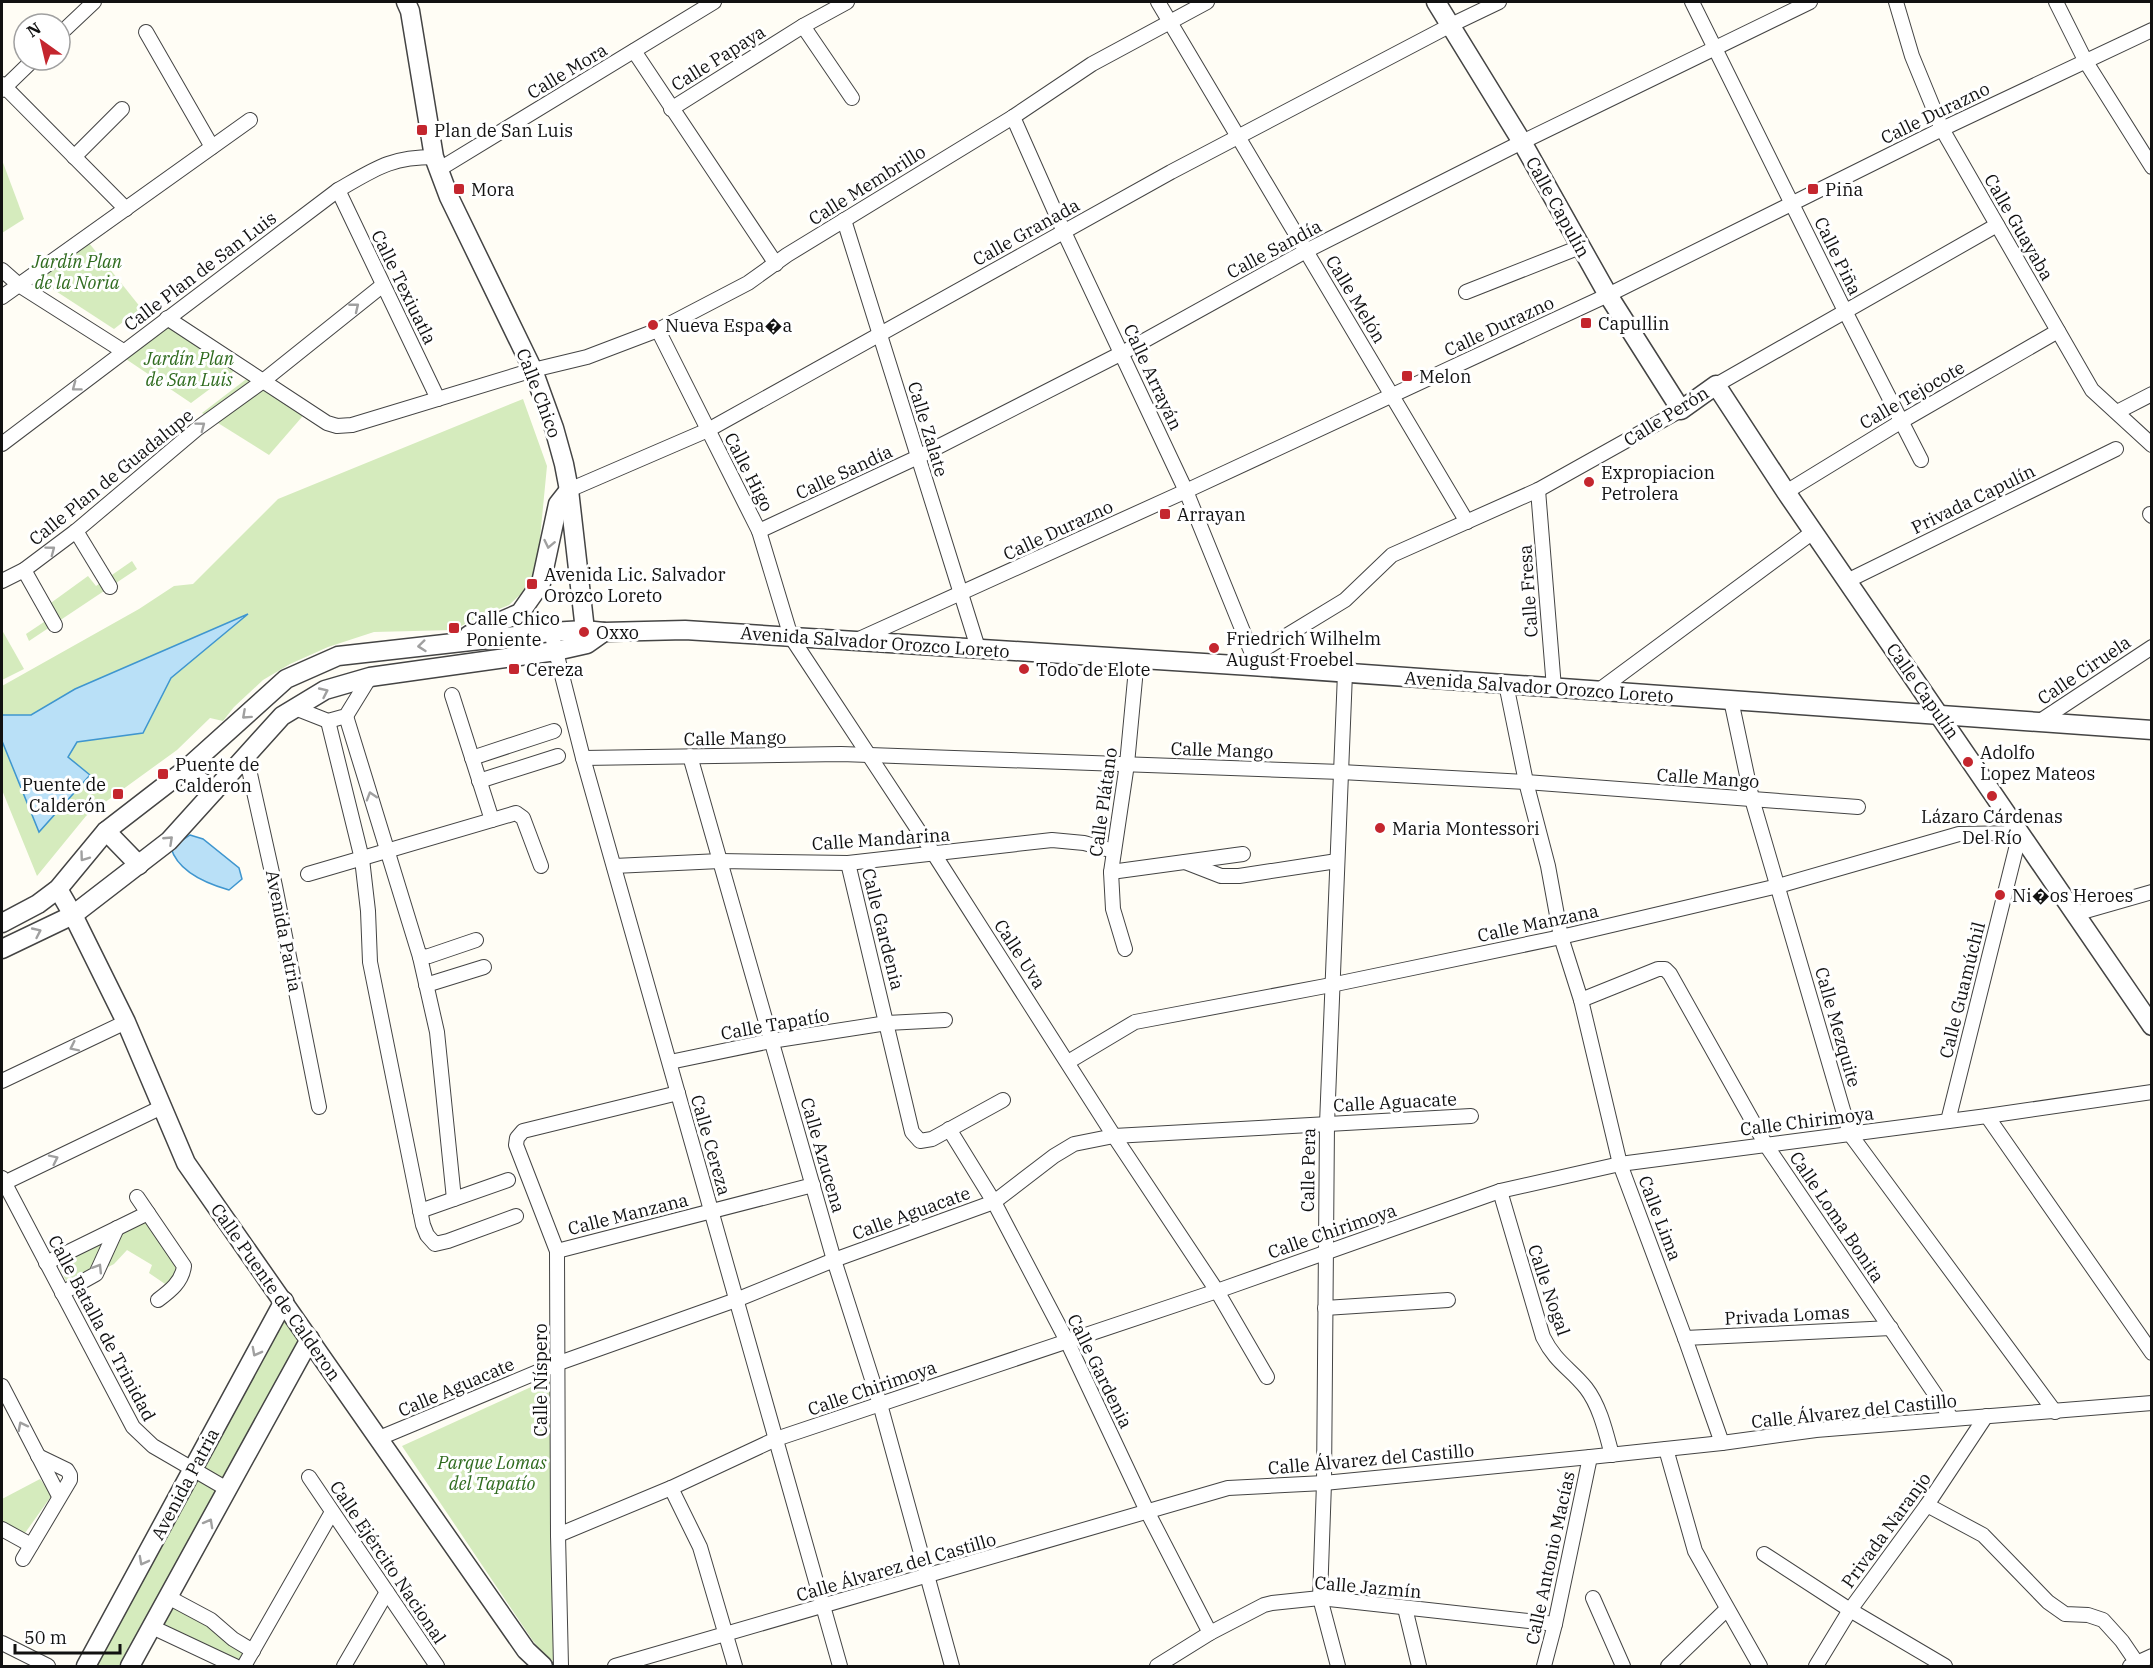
<svg xmlns="http://www.w3.org/2000/svg" width="2153" height="1668" font-family="'IBM Plex Serif',serif">
<rect width="100%" height="100%" fill="#fffdf5"/>
<g fill="#d5ebbd">
<polygon points="2,160 24,219 2,233"/>
<polygon points="81,233 141,308 114,329 25,271"/>
<polygon points="158,316 238,368 191,403 114,351 123,351"/>
<polygon points="249,377 308,410 269,455 202,413"/>
<polygon points="523,399 547,466 537,569 524,591 509,605 472,620 454,630 374,632 328,647 290,664 263,680 234,707 223,721 210,718 177,750 86,816 37,876 2,790 2,686 139,609 174,586 193,584 278,499"/>
<polygon points="132,561 137,569 29,641 26,634 53,616 48,605 88,576 96,586"/>
<polygon points="2,630 24,669 2,680"/>
<polygon points="146,1219 179,1267 168,1286 149,1273 152,1265 127,1250 114,1264 69,1287 56,1261"/>
<polygon points="281,1306 310,1339 226,1483 195,1465"/>
<polygon points="553,1377 557,1664 546,1656 533,1641 402,1446"/>
<polygon points="191,1473 227,1489 126,1666 86,1666"/>
<polygon points="40,1479 52,1495 25,1533 2,1521 2,1499"/>
<polygon points="168,1597 253,1651 244,1666 152,1627"/>
</g>
<g fill="#b9e0f7" stroke="#3f96cf" stroke-width="1.5">
<polygon points="248,614 171,678 143,733 77,742 68,757 90,775 39,832 2,741 2,715 31,715 75,689"/>
<path d="M190 835 203 839 239 868 242 879 229 890C208 884 178 872 171 848Z"/>
</g>
<g fill="none" stroke-linecap="round" stroke-linejoin="round">
<defs>
<g id="minor">
<polyline points="1158,2 1467,522"/>
<polyline points="1692,2 1845,311 1921,460"/>
<polyline points="1896,2 1912,56 1942,129 2092,390 2152,445"/>
<polyline points="2056,2 2086,62 2152,167"/>
<polyline points="803,26 852,98"/>
<polyline points="146,32 212,147"/>
<polyline points="60,34 94,2"/>
<polyline points="634,51 776,264"/>
<polyline points="2,84 126,209"/>
<polyline points="2,90 33,60"/>
<polyline points="671,109 803,26 847,2"/>
<polyline points="1013,117 1064,232 1186,491 1253,656"/>
<polyline points="74,157 122,109"/>
<polyline points="438,170 714,2"/>
<polyline points="338,190 438,399"/>
<polyline points="844,220 978,648"/>
<polyline points="2,270 19,285 123,351"/>
<polyline points="1466,292 1580,247"/>
<polyline points="2,297 250,120"/>
<polyline points="167,318 327,423 337,426 352,425 533,370 587,357 658,330 748,283 787,255 1013,117 1092,64 1207,2"/>
<polyline points="658,330 759,531 791,637 934,854 1114,1136 1217,1291 1267,1377"/>
<polyline points="1716,385 1997,225"/>
<polyline points="2117,412 2152,394"/>
<path d="M2 444 338 190C375 169 390 157 434 157"/>
<polyline points="569,490 708,430 1171,172 1451,25 1499,2"/>
<polyline points="1538,490 1554,688"/>
<polyline points="1786,492 1902,421 2058,331"/>
<polyline points="2150,514 2152,516"/>
<polyline points="76,531 110,587"/>
<polyline points="759,531 918,457 1122,353 1306,251 1522,142 1810,2"/>
<polyline points="24,570 55,625"/>
<polyline points="2,581 24,570 76,531 198,428 263,381 383,285"/>
<polyline points="1847,581 2116,449"/>
<polyline points="551,632 583,758 840,1666"/>
<polyline points="857,640 1186,491 1608,295 1942,129 2152,30"/>
<polyline points="1251,664 1253,656 1345,600 1392,555 1538,490 1681,410"/>
<polyline points="1506,684 1526,782 1548,866 1561,937 1581,1000 1620,1164 1685,1338 1722,1443"/>
<polyline points="1598,691 1813,532"/>
<polyline points="452,695 492,820"/>
<polyline points="1731,700 1752,799 1850,1134 2055,1412"/>
<polyline points="295,708 328,721 346,716 370,677"/>
<polyline points="346,716 420,957 429,956 476,940"/>
<polyline points="328,721 362,859 368,911 370,962 423,1225 427,1235 435,1244 448,1241 516,1216"/>
<polyline points="2037,723 2152,647"/>
<polyline points="246,756 275,886 319,1107"/>
<polyline points="690,756 834,1260 880,1404 952,1666"/>
<polyline points="472,758 554,731"/>
<polyline points="583,758 841,754 1341,772 1526,782 1858,807"/>
<polyline points="479,781 558,756"/>
<polyline points="1185,862 1221,876 1239,876 1337,861"/>
<polyline points="848,863 912,1132 920,1141 932,1139 1003,1100"/>
<polyline points="614,866 720,861 848,863 1052,840 1084,843 1114,851"/>
<polyline points="1111,872 1243,854"/>
<polyline points="308,874 516,813 523,818 541,866"/>
<polyline points="2075,914 2152,892"/>
<polyline points="1125,949 1113,909 1111,872 1127,764 1137,658"/>
<polyline points="420,957 437,1032 454,1199"/>
<polyline points="426,985 484,967"/>
<polyline points="1581,1000 1658,969 1665,969 1670,974 1766,1145 1952,1419"/>
<polyline points="670,1062 771,1041 887,1023 945,1020"/>
<polyline points="1068,1062 1135,1022 1331,985 1561,937 1778,886 1959,834 2020,833 1948,1121"/>
<polyline points="2,1081 126,1022"/>
<polyline points="1987,1116 2152,1353"/>
<polyline points="949,1129 994,1202 1067,1341 1147,1511 1210,1633"/>
<polyline points="2,1178 133,1427 153,1446 227,1489"/>
<polyline points="2,1184 162,1107"/>
<path d="M1500 1191 1543 1337C1556 1363 1570 1368 1586 1388 1600 1406 1606 1433 1612 1455"/>
<path d="M137 1197 184 1266C182 1282 170 1291 158 1300"/>
<polyline points="420,1211 508,1180"/>
<polyline points="557,1251 813,1185"/>
<polyline points="46,1263 148,1213"/>
<polyline points="62,1293 96,1274 117,1228"/>
<polyline points="1325,1308 1448,1300"/>
<polyline points="1685,1338 1891,1328"/>
<polyline points="2,1386 59,1496"/>
<polyline points="377,1439 559,1363 736,1300 834,1260 994,1202 1054,1156 1074,1144 1114,1136 1471,1116"/>
<polyline points="1666,1449 1695,1551 1760,1666"/>
<polyline points="309,1477 437,1666"/>
<polyline points="671,1488 700,1547 735,1666"/>
<polyline points="1927,1505 1983,1535 2048,1602 2065,1614 2088,1615 2103,1620 2122,1641 2139,1666"/>
<polyline points="2,1529 31,1545"/>
<polyline points="558,1535 671,1488 776,1439 1217,1291 1500,1191 1620,1164 1987,1116 2152,1092"/>
<polyline points="1764,1554 1850,1610 1945,1666"/>
<polyline points="23,1559 70,1480 70,1475 67,1470 38,1456"/>
<polyline points="168,1597 211,1620 233,1639 253,1651"/>
<polyline points="1593,1598 1623,1666"/>
<polyline points="1405,1608 1419,1666"/>
<polyline points="152,1627 235,1666"/>
<polyline points="2,1643 48,1666"/>
<polyline points="244,1666 332,1512"/>
<polyline points="344,1666 387,1592"/>
<polyline points="561,1666 558,1535 557,1251 516,1145 517,1138 523,1131 678,1093"/>
<polyline points="615,1666 1228,1488 1324,1483 1590,1457 1722,1443 1816,1430 2152,1403"/>
<polyline points="1157,1666 1210,1633 1264,1605 1272,1603 1320,1598 1555,1624"/>
<polyline points="1338,1666 1320,1598 1324,1483 1327,1124 1345,673"/>
<polyline points="1544,1666 1555,1624 1590,1457"/>
<polyline points="1668,1666 1727,1609"/>
<polyline points="1816,1666 1850,1610 1927,1505 1986,1416"/>
<polyline points="2130,1666 2152,1656"/>
</g>
<g id="tertiary">
<polyline points="406,2 410,11 434,157 449,197 533,370 554,428 564,464 569,490 586,639"/>
<polyline points="1436,2 1522,142 1608,295 1681,410 1716,385 1786,492 2152,1026"/>
<polyline points="469,635 520,613 541,583 558,504 569,490"/>
<polyline points="185,770 214,791"/>
<polyline points="106,831 139,865"/>
<polyline points="58,889 73,915 126,1022 186,1163 526,1650 543,1666"/>
<polyline points="2,923 38,904 58,889 106,831 185,770 286,679 338,656 551,632 584,630 604,632 685,630 1251,666 2152,730"/>
<polyline points="2,949 73,915 169,841 282,716 325,690 370,677 556,651 587,644 604,632"/>
<polyline points="86,1666 284,1301"/>
<polyline points="130,1666 310,1339"/>
</g>
</defs>
<use href="#minor" stroke="#444" stroke-width="16"/>
<use href="#tertiary" stroke="#444" stroke-width="21"/>
<use href="#minor" stroke="#fff" stroke-width="14"/>
<use href="#tertiary" stroke="#fff" stroke-width="18"/>
</g>
<defs><path id="oneway-chevron" d="M-2-3.5L2.5 0L-2 3.5" fill="none" stroke-width="1.6" stroke-linecap="round" stroke-linejoin="round" transform="scale(1.5)"/></defs>
<g stroke="#a0a0a0">
<use href="#oneway-chevron" transform="translate(355 307) rotate(-39)"/>
<use href="#oneway-chevron" transform="translate(76 387) rotate(143)"/>
<use href="#oneway-chevron" transform="translate(201 426) rotate(-37)"/>
<use href="#oneway-chevron" transform="translate(549 544) rotate(102)"/>
<use href="#oneway-chevron" transform="translate(51 550) rotate(-37)"/>
<use href="#oneway-chevron" transform="translate(422 646) rotate(174)"/>
<use href="#oneway-chevron" transform="translate(324 692) rotate(-25)"/>
<use href="#oneway-chevron" transform="translate(246 715) rotate(138)"/>
<use href="#oneway-chevron" transform="translate(371 796) rotate(-107)"/>
<use href="#oneway-chevron" transform="translate(169 840) rotate(-43)"/>
<use href="#oneway-chevron" transform="translate(84 857) rotate(126)"/>
<use href="#oneway-chevron" transform="translate(37 932) rotate(-25)"/>
<use href="#oneway-chevron" transform="translate(74 1047) rotate(154)"/>
<use href="#oneway-chevron" transform="translate(54 1159) rotate(-26)"/>
<use href="#oneway-chevron" transform="translate(98 1268) rotate(-58)"/>
<use href="#oneway-chevron" transform="translate(256 1352) rotate(118)"/>
<use href="#oneway-chevron" transform="translate(22 1426) rotate(-117)"/>
<use href="#oneway-chevron" transform="translate(209 1523) rotate(-61)"/>
<use href="#oneway-chevron" transform="translate(143 1561) rotate(118)"/>
</g>
<g fill="#c4262e" stroke="#fff" stroke-width="2">
<rect x="416" y="124" width="12" height="12" rx="3"/>
<rect x="453" y="183" width="12" height="12" rx="3"/>
<rect x="1807" y="183" width="12" height="12" rx="3"/>
<rect x="1580" y="317" width="12" height="12" rx="3"/>
<circle cx="653" cy="325" r="6"/>
<rect x="1401" y="370" width="12" height="12" rx="3"/>
<circle cx="1589" cy="482" r="6"/>
<rect x="1159" y="508" width="12" height="12" rx="3"/>
<rect x="526" y="578" width="12" height="12" rx="3"/>
<rect x="448" y="622" width="12" height="12" rx="3"/>
<circle cx="584" cy="632" r="6"/>
<circle cx="1214" cy="648" r="6"/>
<rect x="508" y="663" width="12" height="12" rx="3"/>
<circle cx="1024" cy="669" r="6"/>
<circle cx="1968" cy="762" r="6"/>
<rect x="157" y="768" width="12" height="12" rx="3"/>
<rect x="112" y="788" width="12" height="12" rx="3"/>
<circle cx="1992" cy="796" r="6"/>
<circle cx="1380" cy="828" r="6"/>
<circle cx="2000" cy="895" r="6"/>
</g>
<g text-anchor="middle" dominant-baseline="central" stroke-width="6" stroke-linejoin="round" paint-order="stroke">
<g font-size="18" fill="#111" stroke="#fff">
<text transform="translate(718 58) rotate(-32)">Calle Papaya</text>
<text transform="translate(567 71) rotate(-31)">Calle Mora</text>
<text transform="translate(1935 113) rotate(-26)">Calle Durazno</text>
<text transform="translate(867 185) rotate(-32)">Calle Membrillo</text>
<text transform="translate(1558 207) rotate(61)">Calle Capulín</text>
<text transform="translate(2019 227) rotate(60)">Calle Guayaba</text>
<text transform="translate(1026 232) rotate(-29)">Calle Granada</text>
<text transform="translate(1274 249) rotate(-28)">Calle Sandía</text>
<text transform="translate(1838 256) rotate(64)">Calle Piña</text>
<text transform="translate(200 271) rotate(-37)">Calle Plan de San Luis</text>
<text transform="translate(404 287) rotate(64)">Calle Texiuatla</text>
<text transform="translate(1356 299) rotate(59)">Calle Melón</text>
<text transform="translate(1499 326) rotate(-25)">Calle Durazno</text>
<text transform="translate(1153 377) rotate(65)">Calle Arrayán</text>
<text transform="translate(539 393) rotate(69)">Calle Chico</text>
<text transform="translate(1912 395) rotate(-30)">Calle Tejocote</text>
<text transform="translate(1666 416) rotate(-32)">Calle Perón</text>
<text transform="translate(928 429) rotate(73)">Calle Zalate</text>
<text transform="translate(749 472) rotate(63)">Calle Higo</text>
<text transform="translate(844 472) rotate(-25)">Calle Sandía</text>
<text transform="translate(111 477) rotate(-39)">Calle Plan de Guadalupe</text>
<text transform="translate(1973 499) rotate(-26)">Privada Capulín</text>
<text transform="translate(1058 530) rotate(-25)">Calle Durazno</text>
<text transform="translate(1528 591) rotate(-94)">Calle Fresa</text>
<text transform="translate(875 642) rotate(4)">Avenida Salvador Orozco Loreto</text>
<text transform="translate(2084 670) rotate(-34)">Calle Ciruela</text>
<text transform="translate(1539 687) rotate(4)">Avenida Salvador Orozco Loreto</text>
<text transform="translate(1923 691) rotate(55)">Calle Capulín</text>
<text transform="translate(735 738) rotate(-1)">Calle Mango</text>
<text transform="translate(1222 750) rotate(2)">Calle Mango</text>
<text transform="translate(1708 778) rotate(4)">Calle Mango</text>
<text transform="translate(1103 802) rotate(-82)">Calle Plátano</text>
<text transform="translate(881 839) rotate(-4)">Calle Mandarina</text>
<text transform="translate(1538 923) rotate(-12)">Calle Manzana</text>
<text transform="translate(883 929) rotate(76)">Calle Gardenia</text>
<text transform="translate(284 931) rotate(79)">Avenida Patria</text>
<text transform="translate(1020 954) rotate(57)">Calle Uva</text>
<text transform="translate(1962 990) rotate(-76)">Calle Guamúchil</text>
<text transform="translate(775 1024) rotate(-10)">Calle Tapatío</text>
<text transform="translate(1838 1027) rotate(74)">Calle Mezquite</text>
<text transform="translate(1395 1102) rotate(-3)">Calle Aguacate</text>
<text transform="translate(1807 1121) rotate(-7)">Calle Chirimoya</text>
<text transform="translate(711 1145) rotate(74)">Calle Cereza</text>
<text transform="translate(823 1155) rotate(74)">Calle Azucena</text>
<text transform="translate(1308 1170) rotate(-89)">Calle Pera</text>
<text transform="translate(911 1213) rotate(-20)">Calle Aguacate</text>
<text transform="translate(628 1214) rotate(-14)">Calle Manzana</text>
<text transform="translate(1837 1217) rotate(56)">Calle Loma Bonita</text>
<text transform="translate(1660 1218) rotate(69)">Calle Lima</text>
<text transform="translate(1332 1231) rotate(-19)">Calle Chirimoya</text>
<text transform="translate(1549 1290) rotate(71)">Calle Nogal</text>
<text transform="translate(276 1292) rotate(55)">Calle Puente de Calderon</text>
<text transform="translate(1787 1315) rotate(-3)">Privada Lomas</text>
<text transform="translate(102 1328) rotate(62)">Calle Batalla de Trinidad</text>
<text transform="translate(1100 1371) rotate(64)">Calle Gardenia</text>
<text transform="translate(540 1380) rotate(-90)">Calle Níspero</text>
<text transform="translate(456 1387) rotate(-23)">Calle Aguacate</text>
<text transform="translate(872 1388) rotate(-19)">Calle Chirimoya</text>
<text transform="translate(1854 1411) rotate(-6)">Calle Álvarez del Castillo</text>
<text transform="translate(1371 1459) rotate(-5)">Calle Álvarez del Castillo</text>
<text transform="translate(185 1484) rotate(-62)">Avenida Patria</text>
<text transform="translate(1886 1530) rotate(-54)">Privada Naranjo</text>
<text transform="translate(1550 1558) rotate(-78)">Calle Antonio Macías</text>
<text transform="translate(388 1562) rotate(56)">Calle Ejército Nacional</text>
<text transform="translate(896 1567) rotate(-16)">Calle Álvarez del Castillo</text>
<text transform="translate(1368 1587) rotate(5)">Calle Jazmín</text>
</g>
<g font-size="18" fill="#111" stroke="#fff" text-anchor="start">
<text x="434" y="130">Plan de San Luis</text>
<text x="471" y="189">Mora</text>
<text x="1825" y="189">Piña</text>
<text x="1598" y="323">Capullin</text>
<text x="665" y="325">Nueva Espa�a</text>
<text x="1419" y="376">Melon</text>
<text x="1601" y="472">Expropiacion<tspan x="1601" dy="21">Petrolera</tspan></text>
<text x="1177" y="514">Arrayan</text>
<text x="544" y="574">Avenida Lic. Salvador<tspan x="544" dy="21">Orozco Loreto</tspan></text>
<text x="466" y="618">Calle Chico<tspan x="466" dy="21">Poniente</tspan></text>
<text x="596" y="632">Oxxo</text>
<text x="1226" y="638">Friedrich Wilhelm<tspan x="1226" dy="21">August Froebel</tspan></text>
<text x="526" y="669">Cereza</text>
<text x="1036" y="669">Todo de Elote</text>
<text x="1980" y="752">Adolfo<tspan x="1980" dy="21">Lopez Mateos</tspan></text>
<text x="175" y="764">Puente de<tspan x="175" dy="21">Calderon</tspan></text>
<text x="106" y="784" text-anchor="end">Puente de<tspan x="106" dy="21">Calderón</tspan></text>
<text x="1992" y="816" text-anchor="middle">Lázaro Cárdenas<tspan x="1992" dy="21">Del Río</tspan></text>
<text x="1392" y="828">Maria Montessori</text>
<text x="2012" y="895">Ni�os Heroes</text>
</g>
<g font-size="18" font-style="italic" fill="#2f6b1f" stroke="#fff">
<text x="77" y="261">Jardín Plan<tspan x="77" dy="21">de la Noria</tspan></text>
<text x="189" y="358">Jardín Plan<tspan x="189" dy="21">de San Luis</tspan></text>
<text x="492" y="1462">Parque Lomas<tspan x="492" dy="21">del Tapatío</tspan></text>
</g>
</g>
<rect width="2153" height="1668" fill="none" stroke="#111111" stroke-width="6"/>
<g transform="translate(42 42) rotate(326)"><circle r="28" fill="#ffffff" stroke="#a0a0a0" stroke-width="1.5"/>
<path d="M0-4.5L10 22L0 15L-10 22Z" fill="#c4262e"/>
<text y="-9" font-size="16" font-weight="bold" text-anchor="middle" fill="#111111">N</text>
</g>
<path d="M15 1644v9h105v-9" fill="none" stroke="#111111" stroke-width="3"/>
<text x="24" y="1644" font-size="18" fill="#111111" stroke="#ffffff" stroke-width="4.5" paint-order="stroke">50 m</text>
</svg>
